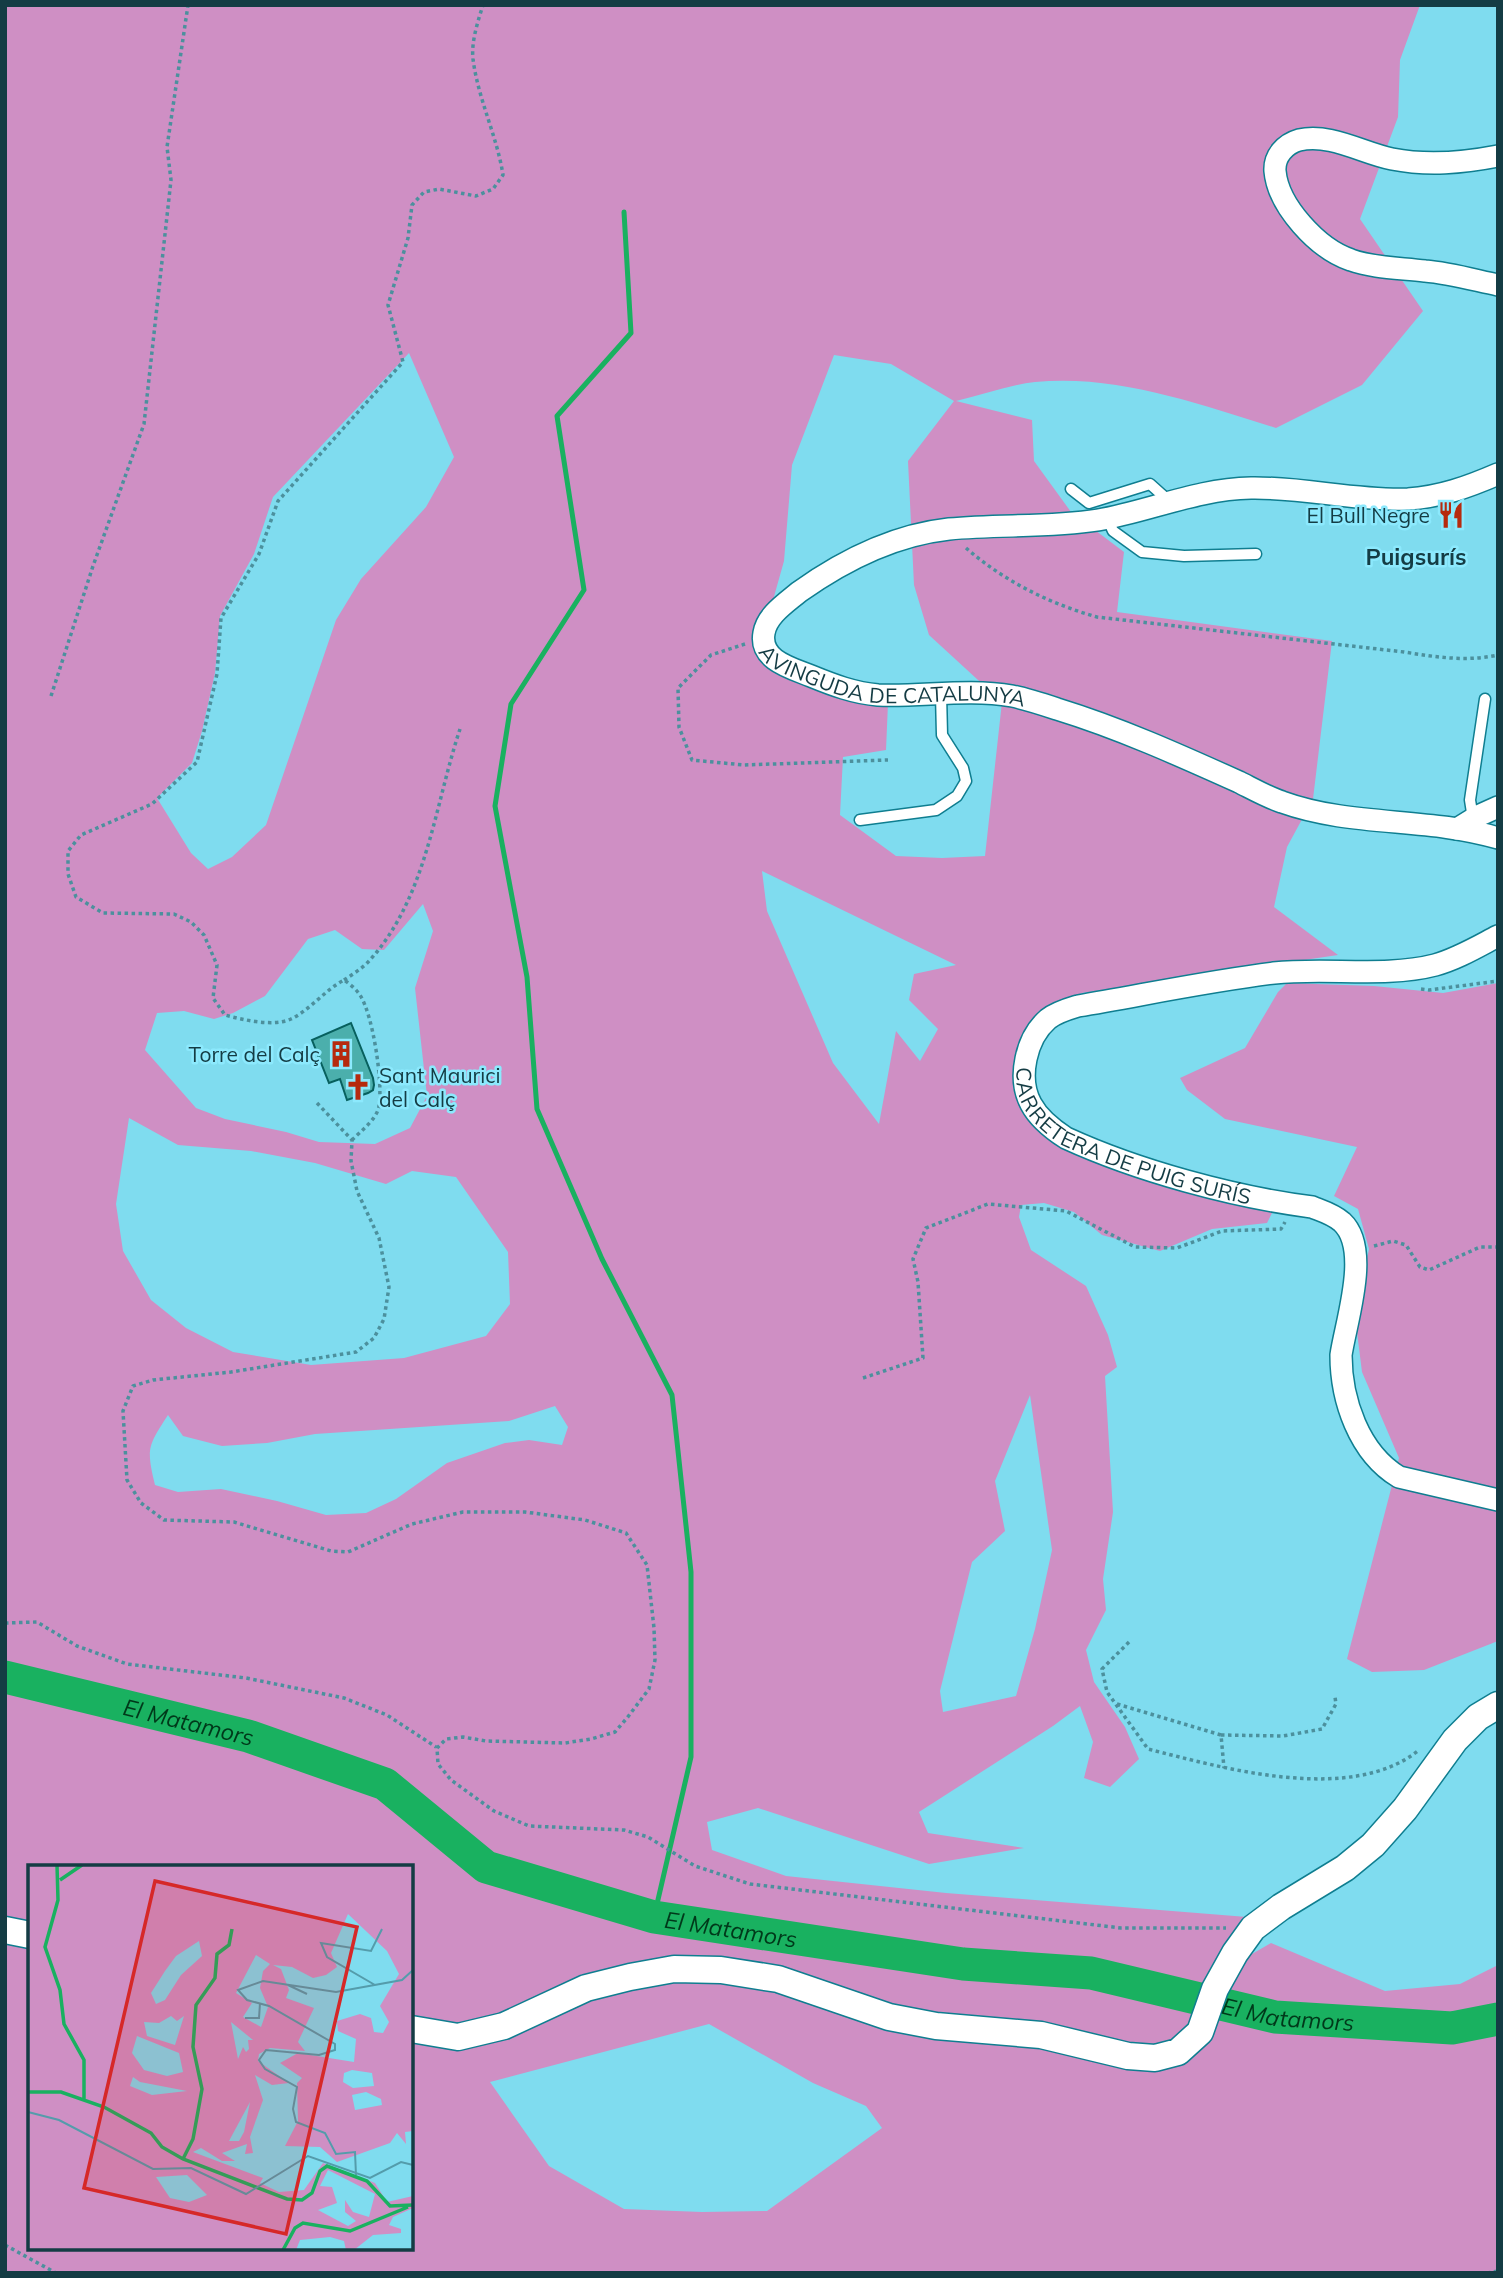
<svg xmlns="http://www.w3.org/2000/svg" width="1503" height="2278" font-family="Mulish,sans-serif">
<rect width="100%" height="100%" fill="#7fdcef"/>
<g fill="#cf8fc4" fill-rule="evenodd">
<path d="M5 5H1420L1400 60 1398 117 1360 219 1423 311 1362 385 1276 428C1199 404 1117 374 1035 382 1009 385 982 395 956 401L1032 420 1034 461 1071 512 1124 552 1117 612 1332 641 1313 799 1287 847 1274 907 1338 955 1082 993 1039 1011 1020 1052 1023 1101 1060 1143 1273 1211 1267 1223 1212 1229 1160 1251 1102 1235 1074 1212 1044 1203 1021 1205 1019 1217 1031 1250 1086 1286 1108 1335 1117 1367 1105 1376 1113 1512 1103 1579 1106 1610 1086 1650 1094 1682 1125 1727 1139 1759 1110 1787 1084 1778 1093 1742 1080 1706 1053 1726 919 1812 928 1833 1024 1848 929 1864 758 1808 707 1822 712 1850 786 1876 946 1893 1247 1917 1233 1965 1271 1943 1385 1991 1460 1984 1498 1965V2273H5ZM409 353 454 457 426 507 361 579 336 620 266 825 232 857 208 869 191 853 157 798 192 763 202 731 215 673 220 616 254 554 273 497ZM834 355 891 364 954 401 908 461 914 585 929 635 1002 702 985 856 942 858 896 856 840 815 843 757 886 750 888 703 812 688 757 657 784 561 792 465ZM762 871 956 965 914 974 909 1000 938 1029 920 1061 896 1031 879 1124 833 1063 767 911ZM423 904 433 931 415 988 427 1096 410 1128 375 1144 319 1142 286 1132 225 1119 196 1108 145 1050 157 1013 184 1011 214 1019 233 1013 265 996 308 939 335 930 362 949 384 950ZM129 1118 178 1145 251 1151 315 1163 386 1184 412 1171 456 1177 508 1252 510 1304 486 1336 404 1358 311 1365 233 1352 186 1328 151 1300 123 1251 116 1204ZM1030 1395 1052 1550 1035 1629 1016 1696 943 1712 940 1691 972 1562 1005 1531 995 1481ZM555 1406 568 1427 562 1445 529 1440 505 1443 447 1463 396 1499 366 1513 326 1515 277 1501 221 1489 178 1492 155 1485C146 1448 148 1446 168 1415L183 1436 222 1446 267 1443 315 1434 509 1421ZM30 1867H411V2248H30ZM709 2024 813 2083 866 2106 882 2128 767 2211 702 2212 624 2209 549 2166 490 2082Z"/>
<polygon points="1287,983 1374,986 1443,993 1498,983 1498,1641 1424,1670 1372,1672 1347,1659 1399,1458 1362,1372 1355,1316 1369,1249 1358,1209 1334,1196 1357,1147 1225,1119 1187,1090 1180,1078 1245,1048 1278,992"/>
</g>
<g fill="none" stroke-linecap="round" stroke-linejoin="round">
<polyline stroke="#19b160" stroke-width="5" points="624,212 631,333 557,416 584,590 511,704 495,806 527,977 537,1109 602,1259 672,1395 691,1572 691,1757 654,1917"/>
<path stroke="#19b160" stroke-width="33" id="s1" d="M5 1677 248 1736 385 1784 486 1867 654 1917 963 1964 1091 1973 1275 2017 1452 2028 1498 2019"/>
</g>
<polygon fill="#4bafac" stroke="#07605e" stroke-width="2" points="351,1023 373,1078 374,1085 373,1090 368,1093 347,1100 340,1079 329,1083 312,1040"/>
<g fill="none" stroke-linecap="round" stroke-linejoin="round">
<defs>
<g id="service">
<polyline points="1071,489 1089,503 1150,484 1169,501"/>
<polyline points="1107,518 1113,531 1142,552 1184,556 1256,554"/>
<polyline points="1473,819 1470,800 1485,699"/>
<polyline points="860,820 936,810 957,796 966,781 963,768 942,735 941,694"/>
</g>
<g id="minor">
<path d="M1498 156C1462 163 1428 166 1392 159 1362 153 1331 133 1299 140 1285 144 1274 156 1275 171 1278 206 1318 249 1351 260 1373 268 1401 268 1425 271 1449 273 1474 280 1498 285"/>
<path id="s2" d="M1498 474C1468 487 1440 497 1408 499 1356 501 1303 487 1251 488 1197 489 1150 511 1098 520 1048 528 999 524 949 529 894 535 844 560 799 592 786 603 767 615 764 633 759 660 791 668 811 676 833 685 854 693 878 695 922 697 968 688 1012 696 1027 699 1042 704 1057 709 1119 728 1179 755 1239 782 1253 789 1267 797 1282 802 1351 827 1427 817 1498 838"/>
<polyline points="1457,829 1478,816 1498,807"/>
<path id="s3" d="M1498 936C1477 947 1457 959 1435 965 1385 978 1326 967 1274 973 1209 981 1143 995 1078 1006 1068 1009 1057 1012 1048 1019 1026 1038 1017 1078 1031 1104 1039 1119 1052 1129 1066 1138 1138 1171 1234 1197 1312 1207 1322 1211 1333 1214 1342 1222 1371 1249 1346 1321 1341 1355 1341 1400 1359 1453 1399 1477L1498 1500"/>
</g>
<g id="tertiary">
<polyline points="5,1930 30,1935"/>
<polyline points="411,2029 458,2037 504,2026 586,1988 630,1977 674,1969 721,1970 778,1979 889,2017 936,2026 1041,2035 1128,2056 1155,2058 1178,2052 1200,2032 1215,1989 1235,1953 1253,1928 1281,1907 1345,1868 1373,1845 1405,1809 1455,1740 1478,1717 1498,1705"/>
</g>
</defs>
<use href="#service" stroke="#0f7e90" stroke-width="13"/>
<use href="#minor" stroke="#0f7e90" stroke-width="24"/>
<use href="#tertiary" stroke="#0f7e90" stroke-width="29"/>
<g stroke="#4c909d" stroke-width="3.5" stroke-dasharray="3.5 3.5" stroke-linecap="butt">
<path d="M966 548C1004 581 1050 604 1097 617L1404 652C1436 657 1466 662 1498 655"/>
<polyline points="745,644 711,655 678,688 679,727 692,760 744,765 888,760"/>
<polyline points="51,696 93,566 144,424 171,180 167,147 188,5"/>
<path d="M344 980C353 974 363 968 370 960 427 896 434 808 460 729"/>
<polyline points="1421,989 1429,990 1498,981"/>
<polyline points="317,1103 352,1140 351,1161 357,1191 379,1238 389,1287 384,1319 374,1338 356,1352 231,1372 153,1380 133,1386 123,1411 127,1480 141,1503 164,1520 234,1522 331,1551 348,1552 412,1524 463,1512 525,1512 585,1520 626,1533 647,1565 654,1628 655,1660 649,1689 627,1718 615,1732 591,1739 565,1743 486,1741 463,1737 446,1739 437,1748 438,1764 451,1780 494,1811 529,1826 624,1830 648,1837 695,1866 750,1884 1121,1928 1226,1928"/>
<path d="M352 1140C361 1131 377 1119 379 1106 383 1082 373 1015 360 995 356 989 350 984 344 980 325 990 310 1010 291 1019 274 1027 243 1020 225 1015L213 998 217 965 204 935 191 922 174 914 103 913 76 897 68 874V851L81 835 152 804 197 762 217 674 221 618 259 554 278 501 403 362 388 305 408 238 412 205 424 192 439 189 476 196 493 189 503 175C497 136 478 99 473 59 471 42 478 21 483 5"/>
<polyline points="1374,1246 1393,1241 1406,1245 1420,1267 1429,1270 1480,1247 1498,1247"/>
<polyline points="863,1378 923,1358 918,1282 913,1259 926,1228 988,1204 1066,1211 1135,1247 1177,1248 1222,1231 1281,1229 1285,1222"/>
<polyline points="5,1623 37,1622 77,1646 127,1664 246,1678 344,1698 387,1715 436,1747"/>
<path d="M1129 1642 1102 1669 1107 1692 1148 1749C1223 1768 1351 1805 1419 1750"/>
<polyline points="1117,1704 1221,1735 1224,1768"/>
<polyline points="1221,1735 1283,1736 1322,1729 1336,1704 1335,1697"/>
<polyline points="5,2245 56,2273"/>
<polyline points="5,2273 6,2273"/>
<polyline points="1487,2273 1498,2271"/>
</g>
<use href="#service" stroke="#fff" stroke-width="10"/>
<use href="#minor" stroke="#fff" stroke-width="21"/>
<use href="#tertiary" stroke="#fff" stroke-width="26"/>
</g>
<defs>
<symbol id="restaurant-bare" viewBox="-9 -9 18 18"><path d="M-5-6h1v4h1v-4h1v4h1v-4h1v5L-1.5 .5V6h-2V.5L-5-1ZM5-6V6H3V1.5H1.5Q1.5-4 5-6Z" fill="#b62a0e" stroke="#8ce9fd" stroke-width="2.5" paint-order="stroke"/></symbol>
<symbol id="building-bare" viewBox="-9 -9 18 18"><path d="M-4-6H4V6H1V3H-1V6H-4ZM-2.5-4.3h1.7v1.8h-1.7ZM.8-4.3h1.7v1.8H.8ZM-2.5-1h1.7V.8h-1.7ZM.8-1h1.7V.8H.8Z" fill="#b62a0e" stroke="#8ce9fd" stroke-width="2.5" paint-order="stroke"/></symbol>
<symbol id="church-bare" viewBox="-9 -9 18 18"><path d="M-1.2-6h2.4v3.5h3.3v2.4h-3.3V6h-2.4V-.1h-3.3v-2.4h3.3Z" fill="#b62a0e" stroke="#8ce9fd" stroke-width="2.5" paint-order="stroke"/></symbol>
</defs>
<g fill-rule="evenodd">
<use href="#restaurant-bare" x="1432" y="496" width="38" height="38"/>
<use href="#building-bare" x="322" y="1035" width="38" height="38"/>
<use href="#church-bare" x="339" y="1068" width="38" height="38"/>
</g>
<g text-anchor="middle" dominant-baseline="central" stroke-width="5" stroke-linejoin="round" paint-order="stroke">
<g font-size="21" fill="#143c44" stroke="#8ce9fd" text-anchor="end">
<text x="1430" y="515">El Bull Negre</text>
<text x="320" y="1054">Torre del Calç</text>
<text x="379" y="1075" text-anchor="start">Sant Maurici<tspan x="379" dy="24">del Calç</tspan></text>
</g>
<g font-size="21" fill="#143c44" stroke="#8ce9fd">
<text stroke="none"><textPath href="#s2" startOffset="928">AVINGUDA DE CATALUNYA</textPath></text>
<text stroke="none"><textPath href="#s3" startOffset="658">CARRETERA DE PUIG SURÍS</textPath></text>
</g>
<g font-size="23" font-weight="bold" fill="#143c44" stroke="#8ce9fd">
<text x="1416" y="556">Puigsurís</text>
</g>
<g font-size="23" font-style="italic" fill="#00391a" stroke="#8ce9fd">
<text stroke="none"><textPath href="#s1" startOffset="189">El Matamors</textPath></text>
<text stroke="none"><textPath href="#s1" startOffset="779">El Matamors</textPath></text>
<text stroke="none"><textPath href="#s1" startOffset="1344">El Matamors</textPath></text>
</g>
</g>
<g transform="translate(28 1865)">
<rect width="385" height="385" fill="#7fdcef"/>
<path d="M0 0H385V266L377 267 378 279 369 268 362 278 309 297 292 282 257 281 270 256 269 218 274 213 252 198 270 188 326 197 328 174 310 166 309 156 332 149 343 153 346 167 355 168 361 157 352 141 371 109 359 86 320 49 303 88 309 102 298 110 285 113 264 102 245 100 253 104 261 125 258 133 286 143 270 177 277 186 242 183 231 189 230 196 261 218 244 220 227 210 235 235 222 272 225 288 217 289 219 279 194 288 207 296H194L173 283 165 287 235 313 232 318 251 327 276 325 295 298 347 318 359 337 385 331V343L365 352 361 360 373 364V368L345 370 326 385H318L316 376 302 372 272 375 268 385H0ZM171 76 174 91 153 110 137 135 128 139 123 128 137 106 148 91ZM228 90 242 99 235 106 232 123 240 142 233 162 215 152 224 138 208 128ZM143 151 149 156 156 151 147 180 119 171 116 157 131 158ZM203 157 225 175H220L221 184 218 187 215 182 210 194ZM109 171 151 188 155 207 139 211 116 205 104 188ZM324 205 344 208 346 221 325 223 315 217 316 208ZM105 212 112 217 159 226 124 230 102 221ZM338 227 353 234 354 240 327 245 324 230ZM222 237 216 267 211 276H201ZM300 305 347 329 341 352 325 347 317 335V347L328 356 320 361 290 345 309 338 304 322 292 321ZM159 310 179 330 161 337 142 333 128 312Z" fill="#cf8fc4" fill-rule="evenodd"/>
<path fill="none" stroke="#19b160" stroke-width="3.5" d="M29 0 30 35 17 82 32 125 36 159 56 195V234M32 15 54 0M0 227H33L76 242 123 268 134 282 155 294 259 334 274 335 284 328 292 306 299 301 339 316 362 341 385 340M155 294 165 274 174 224 165 182 168 140 187 113 189 89 201 80 204 64M255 385 267 363 275 358 322 366 380 342"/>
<path fill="none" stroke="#549cab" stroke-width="2" d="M260 120 279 129M347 120 299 92 293 78 343 86 354 64M217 153H231L232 138M0 247 31 255 125 304 163 303 218 329 280 291 342 313 373 297 385 300M328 310 327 287 308 289 297 268 268 257 265 244 269 222 237 204 231 195 238 185 291 190 307 185V179L241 141 219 135 210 125 235 116 308 127 374 115 385 105"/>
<path fill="#d62828" fill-opacity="0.15" stroke="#d62828" stroke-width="3.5" d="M127 16 329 62 258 369 56 323Z"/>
<rect width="385" height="385" fill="none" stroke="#143c44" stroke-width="3.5"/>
</g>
<rect width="1503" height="2278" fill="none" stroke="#143c44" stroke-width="14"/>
</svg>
